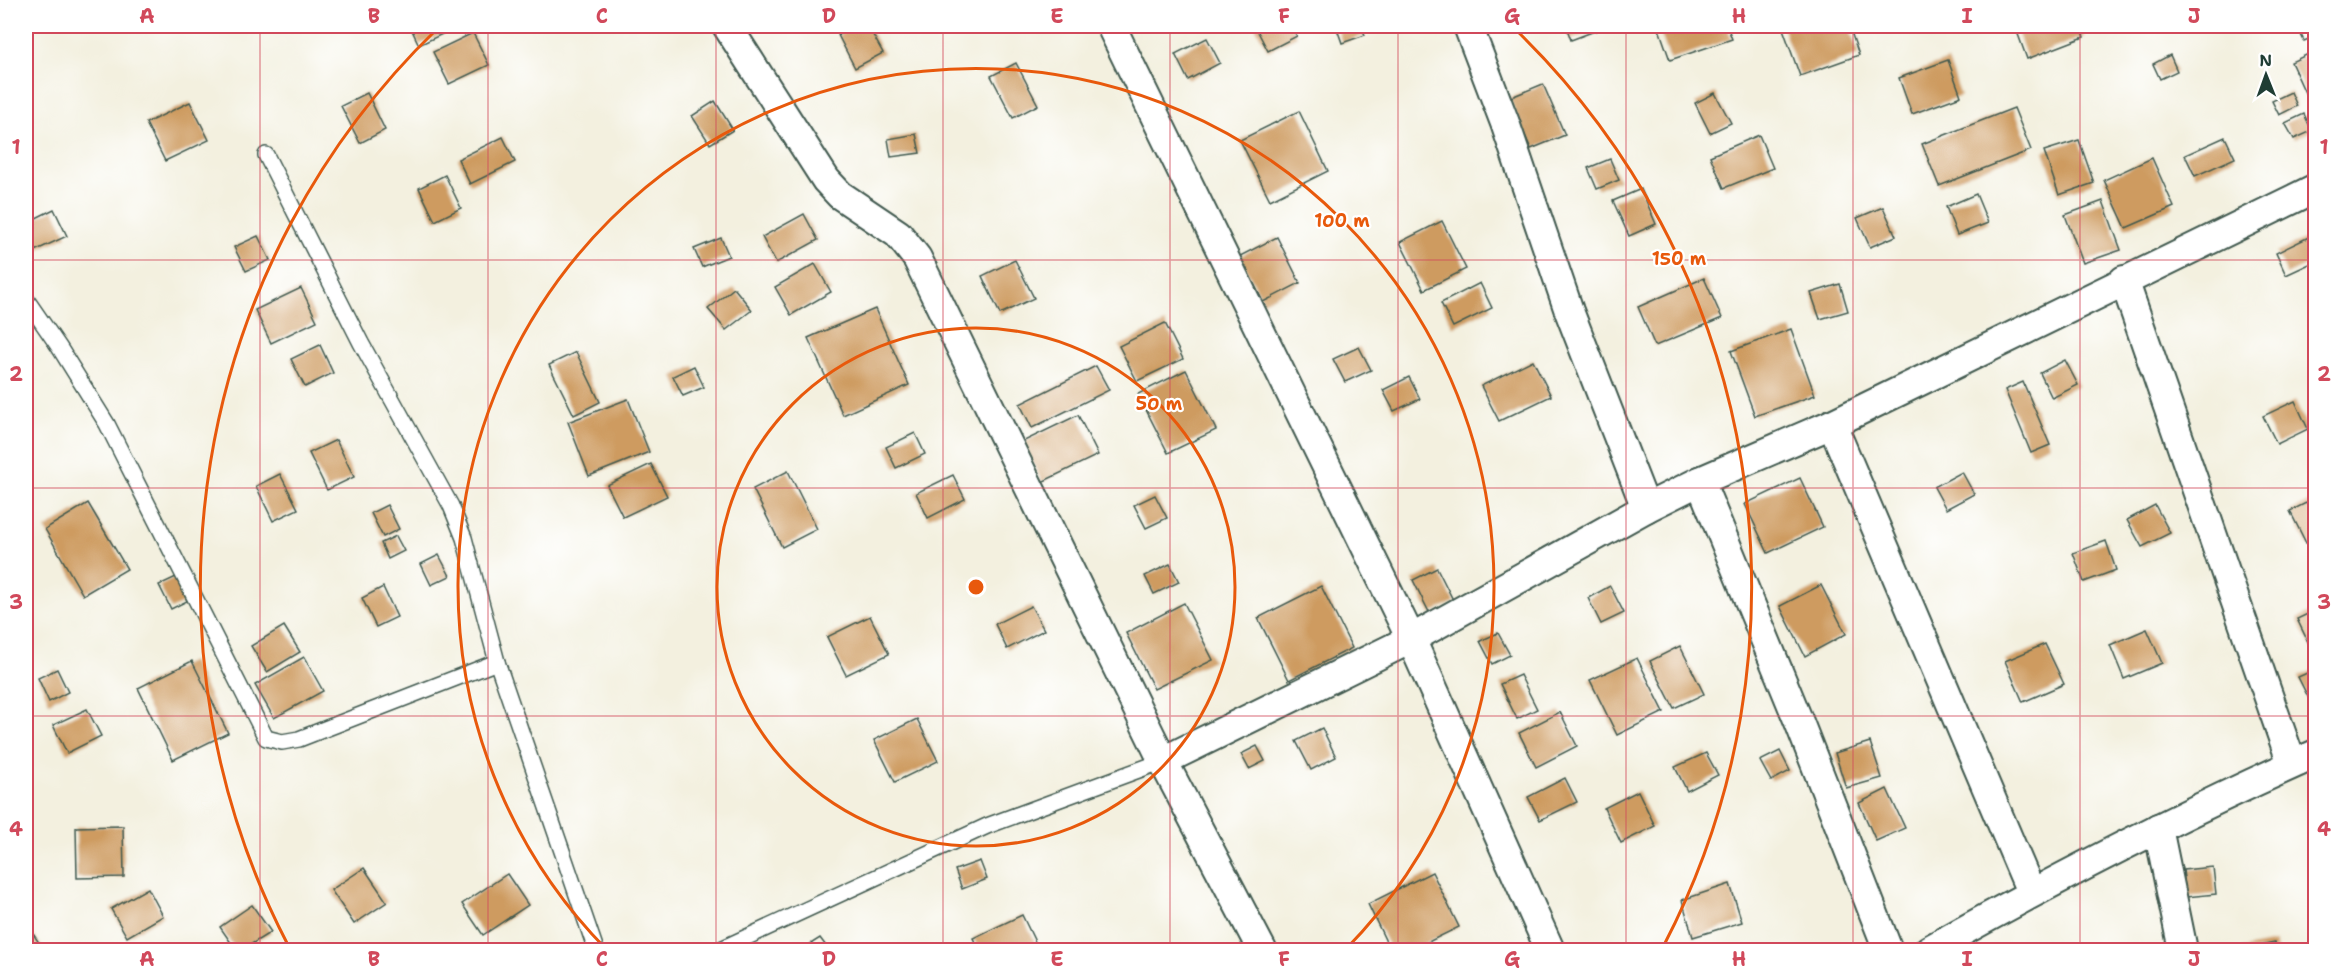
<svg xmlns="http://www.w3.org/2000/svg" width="2341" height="976" font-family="'Shantell Sans',sans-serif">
<rect width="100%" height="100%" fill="#fff"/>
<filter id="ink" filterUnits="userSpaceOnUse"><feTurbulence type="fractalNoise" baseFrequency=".0167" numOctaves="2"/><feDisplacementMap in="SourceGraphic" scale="12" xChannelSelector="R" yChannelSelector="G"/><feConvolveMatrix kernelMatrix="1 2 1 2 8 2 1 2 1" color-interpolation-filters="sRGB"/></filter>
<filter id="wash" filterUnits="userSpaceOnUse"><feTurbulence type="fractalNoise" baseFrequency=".008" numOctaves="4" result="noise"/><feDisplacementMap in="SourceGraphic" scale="24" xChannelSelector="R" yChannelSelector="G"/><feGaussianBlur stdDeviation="1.35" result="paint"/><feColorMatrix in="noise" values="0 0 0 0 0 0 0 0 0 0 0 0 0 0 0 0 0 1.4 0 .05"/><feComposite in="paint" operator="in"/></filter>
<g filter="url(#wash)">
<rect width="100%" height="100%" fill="#f3f0df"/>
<g id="blocks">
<g fill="#ce9b61">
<polygon points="410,26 451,26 453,29 419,45"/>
<polygon points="855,26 868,26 883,53 855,68 838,35"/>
<polygon points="1255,26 1291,26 1297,36 1268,51"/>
<polygon points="1336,26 1361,26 1365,35 1342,43"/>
<polygon points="1566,26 1608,26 1571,40"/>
<polygon points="1658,26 1727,26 1732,39 1670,60"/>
<polygon points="1782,26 1849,26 1859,55 1800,76"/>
<polygon points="2015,26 2080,26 2084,37 2027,59"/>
<polygon points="2297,26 2316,26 2316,36 2304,41"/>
<polygon points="473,33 489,65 449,84 433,52"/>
<polygon points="1207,38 1220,63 1188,80 1175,54"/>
<polygon points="2315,51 2316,94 2307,97 2291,62"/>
<polygon points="2170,55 2177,71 2160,79 2153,64"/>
<polygon points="1948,60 1961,96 1912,114 1899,78"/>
<polygon points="1016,63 1038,105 1013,118 991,76"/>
<polygon points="1543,84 1565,135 1531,149 1509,98"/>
<polygon points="2291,92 2297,106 2279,115 2272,101"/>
<polygon points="367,93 385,130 360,143 341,106"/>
<polygon points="1715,93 1731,123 1710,133 1695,103"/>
<polygon points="715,101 733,130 710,144 692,116"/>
<polygon points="190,102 209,140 165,161 146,123"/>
<polygon points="2014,108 2031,150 1939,186 1922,144"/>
<polygon points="1299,111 1328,171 1270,200 1240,140"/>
<polygon points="2304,114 2312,131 2294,139 2285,123"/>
<polygon points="916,134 920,153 891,157 888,139"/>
<polygon points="1759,135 1773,168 1724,188 1710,156"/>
<polygon points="503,137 515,162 470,184 458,159"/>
<polygon points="2225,137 2235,158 2195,176 2185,155"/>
<polygon points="2079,140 2094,183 2059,195 2044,151"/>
<polygon points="2152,158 2174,207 2126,228 2104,180"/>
<polygon points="1610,159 1619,180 1597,189 1588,168"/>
<polygon points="445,175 461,208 435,221 419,188"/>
<polygon points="1641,189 1656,224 1629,236 1613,201"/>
<polygon points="1976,194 1988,223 1957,235 1946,207"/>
<polygon points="2103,201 2121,250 2083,263 2065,215"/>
<polygon points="1883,207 1896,236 1870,247 1857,218"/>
<polygon points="54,209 67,236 30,253 26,246 26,223"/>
<polygon points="804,214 818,240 776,263 762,237"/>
<polygon points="1442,221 1466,269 1424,290 1400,242"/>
<polygon points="2313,235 2316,261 2286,275 2276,253"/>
<polygon points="258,236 270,260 246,271 234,247"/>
<polygon points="1277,237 1300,283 1263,302 1240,256"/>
<polygon points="721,238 729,256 702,267 694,249"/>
<polygon points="1015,260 1034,298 1000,314 982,276"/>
<polygon points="815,264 831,292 791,315 775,287"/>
<polygon points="1704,278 1722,318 1655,346 1638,307"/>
<polygon points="1480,283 1492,308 1453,327 1441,303"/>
<polygon points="1840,284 1848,311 1820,319 1811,293"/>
<polygon points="301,288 317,321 271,343 255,310"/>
<polygon points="734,288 752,310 726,330 708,309"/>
<polygon points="875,309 909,385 843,415 808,338"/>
<polygon points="1165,323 1183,359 1137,381 1119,346"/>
<polygon points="1791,329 1815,395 1755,416 1731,351"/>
<polygon points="320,345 333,373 305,387 291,359"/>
<polygon points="1359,347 1371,370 1345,382 1333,359"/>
<polygon points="576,352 600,402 574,415 549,365"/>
<polygon points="1533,360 1551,396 1499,421 1481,386"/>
<polygon points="2065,360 2078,385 2052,398 2040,373"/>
<polygon points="694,366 704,387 683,396 673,376"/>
<polygon points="1096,366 1109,390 1032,428 1020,404"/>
<polygon points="1186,370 1216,430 1168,453 1138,394"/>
<polygon points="1409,377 1420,399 1394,411 1383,390"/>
<polygon points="2023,382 2050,445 2031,453 2005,390"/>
<polygon points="628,399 649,452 589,476 568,422"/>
<polygon points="2295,401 2308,429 2277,444 2263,416"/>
<polygon points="1078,415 1098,455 1042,482 1022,442"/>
<polygon points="915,433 925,454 896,468 886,447"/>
<polygon points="336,440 354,477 327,490 309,453"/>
<polygon points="651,464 667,496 623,517 607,485"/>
<polygon points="788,471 817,529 782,547 753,489"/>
<polygon points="1962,472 1974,494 1946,509 1934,487"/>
<polygon points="280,474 298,509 273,521 256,486"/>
<polygon points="953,475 965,499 928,518 916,493"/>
<polygon points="1800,478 1823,527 1768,553 1745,504"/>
<polygon points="1155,495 1167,518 1146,528 1134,505"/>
<polygon points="2316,498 2316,543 2308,547 2290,511"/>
<polygon points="88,503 127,569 83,595 45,529"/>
<polygon points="387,505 399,529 383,537 371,513"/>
<polygon points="2155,505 2170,533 2142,547 2127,520"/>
<polygon points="396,536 404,551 388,559 381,543"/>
<polygon points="2106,541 2116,570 2084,582 2073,553"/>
<polygon points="439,555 450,576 431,585 421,564"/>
<polygon points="1170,564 1179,582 1154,594 1145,576"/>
<polygon points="1437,568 1454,602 1430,614 1413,580"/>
<polygon points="176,577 187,601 171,609 159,585"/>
<polygon points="1821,585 1846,634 1805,656 1780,606"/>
<polygon points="1321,586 1352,648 1289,680 1258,618"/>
<polygon points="1610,586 1624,613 1601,624 1588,598"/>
<polygon points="383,587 397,617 376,627 362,598"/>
<polygon points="1184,603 1213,660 1154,689 1126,633"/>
<polygon points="26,606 32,619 26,622"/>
<polygon points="1031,606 1044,630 1007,649 995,624"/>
<polygon points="2316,610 2316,649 2312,650 2297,619"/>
<polygon points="870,616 889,654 846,675 827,637"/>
<polygon points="284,626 300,652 267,672 251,646"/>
<polygon points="2147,629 2162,663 2124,679 2110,645"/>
<polygon points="1498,633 1510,655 1492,664 1480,641"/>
<polygon points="2045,644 2064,684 2023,702 2005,661"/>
<polygon points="1680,646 1704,694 1674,708 1650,661"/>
<polygon points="304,657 323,691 274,718 255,685"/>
<polygon points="1637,658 1664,712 1617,735 1590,680"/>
<polygon points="192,661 228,733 173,760 138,688"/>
<polygon points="57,669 68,692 49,702 38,678"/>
<polygon points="2316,669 2316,713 2298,677"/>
<polygon points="1520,675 1537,709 1517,719 1500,684"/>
<polygon points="87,709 101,736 67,753 53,725"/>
<polygon points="1560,712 1577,746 1536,767 1519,733"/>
<polygon points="917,719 938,761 895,782 874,740"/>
<polygon points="1322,728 1336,757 1311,770 1296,741"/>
<polygon points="1870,742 1882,778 1846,788 1835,753"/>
<polygon points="1257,746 1265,761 1249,769 1241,754"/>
<polygon points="1780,751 1790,771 1771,781 1760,761"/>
<polygon points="1706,753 1718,775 1687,791 1675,767"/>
<polygon points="1565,778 1577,802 1540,820 1528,797"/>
<polygon points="1887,789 1905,828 1876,841 1859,803"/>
<polygon points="1638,791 1655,826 1621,843 1604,808"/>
<polygon points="123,826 124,877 77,878 76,827"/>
<polygon points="980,861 987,879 962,889 955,870"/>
<polygon points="2213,867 2216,894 2186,897 2183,870"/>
<polygon points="364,868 387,902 354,924 331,890"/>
<polygon points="1432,872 1459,927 1412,950 1390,950 1368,904"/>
<polygon points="507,874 528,905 483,935 462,904"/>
<polygon points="1730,884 1742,922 1693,937 1682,900"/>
<polygon points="148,888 163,916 127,937 111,909"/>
<polygon points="252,905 271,932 242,950 236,950 220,927"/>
<polygon points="1022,915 1039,950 979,950 973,938"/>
<polygon points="29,928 44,950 26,950 26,931"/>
<polygon points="820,938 829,950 801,950"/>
<polygon points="2275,942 2277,950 2240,950 2240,949"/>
</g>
</g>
</g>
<g filter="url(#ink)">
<use href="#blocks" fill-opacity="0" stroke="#3f584e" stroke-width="1.5"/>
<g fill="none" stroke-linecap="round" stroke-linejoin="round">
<defs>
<g id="service">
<polyline points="266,155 361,343 451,506 464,538 497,662 596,950"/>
<polyline points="26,299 59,347 107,424 266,738 282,742 299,739 497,662"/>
<polyline points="719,950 987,826 1163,761"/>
</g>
<g id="minor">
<polyline points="727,26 826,180 840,195 898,234 917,258 1163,761 1262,950"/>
<polyline points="1111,26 1411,639 1550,950"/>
<polyline points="1468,26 1505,123 1569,311 1646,508"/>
<polyline points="2124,280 2292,764"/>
<polyline points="1832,424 2031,892"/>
<polyline points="1700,481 1799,722 1888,950"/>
<polyline points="1163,761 1411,639 1646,508 1700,481 1832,424 2316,188"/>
<polyline points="2158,828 2183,950"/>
<path d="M1929 950C2055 879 2183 813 2316 754"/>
</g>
</defs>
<use href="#service" stroke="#3f584e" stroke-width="18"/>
<use href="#minor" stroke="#3f584e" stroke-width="32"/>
<use href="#service" stroke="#fff" stroke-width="15"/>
<use href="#minor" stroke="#fff" stroke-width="28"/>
</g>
</g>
<path fill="none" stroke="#d1495b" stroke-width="1.5" stroke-opacity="0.55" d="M260 26V950M488 26V950M716 26V950M943 26V950M1170 26V950M1398 26V950M1626 26V950M1853 26V950M2080 26V950M26 260H2316M26 488H2316M26 716H2316"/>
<g fill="none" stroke="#e8590c" stroke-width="3">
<circle cx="976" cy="587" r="259"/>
<path d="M607 950A518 518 0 1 1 1345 950"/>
<path d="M288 945A776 776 0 0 1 437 29M1515 29A776 776 0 0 1 1664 945"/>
</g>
<circle cx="976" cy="587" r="9" fill="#e8590c" stroke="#fff" stroke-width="3"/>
<g font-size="18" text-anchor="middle" font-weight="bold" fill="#e8590c" stroke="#fff" stroke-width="4.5" stroke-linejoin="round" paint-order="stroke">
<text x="1342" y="227">100 m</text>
<text x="1679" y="265">150 m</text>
<text x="1159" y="410">50 m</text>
</g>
<rect width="2341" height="976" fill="none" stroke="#fff" stroke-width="66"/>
<g transform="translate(2266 75) rotate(359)" stroke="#ffffff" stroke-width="4.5" paint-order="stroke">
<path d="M0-4.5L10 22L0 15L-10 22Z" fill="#1f3d34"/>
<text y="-9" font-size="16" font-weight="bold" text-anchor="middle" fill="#1f3d34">N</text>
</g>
<rect x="33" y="33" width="2275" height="910" fill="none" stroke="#d1495b" stroke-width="2"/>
<g font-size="20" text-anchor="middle" font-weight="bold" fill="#d1495b">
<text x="147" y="23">A</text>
<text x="374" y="23">B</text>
<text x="602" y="23">C</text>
<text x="829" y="23">D</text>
<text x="1057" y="23">E</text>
<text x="1284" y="23">F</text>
<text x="1512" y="23">G</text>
<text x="1739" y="23">H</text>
<text x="1967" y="23">I</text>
<text x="2194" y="23">J</text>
<text x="16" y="154">1</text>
<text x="2324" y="154">1</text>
<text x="16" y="381">2</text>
<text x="2324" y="381">2</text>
<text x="16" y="609">3</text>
<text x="2324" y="609">3</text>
<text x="16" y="836">4</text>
<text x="2324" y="836">4</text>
<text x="147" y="966">A</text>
<text x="374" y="966">B</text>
<text x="602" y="966">C</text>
<text x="829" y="966">D</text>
<text x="1057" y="966">E</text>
<text x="1284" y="966">F</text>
<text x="1512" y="966">G</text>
<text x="1739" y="966">H</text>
<text x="1967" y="966">I</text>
<text x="2194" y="966">J</text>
</g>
</svg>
